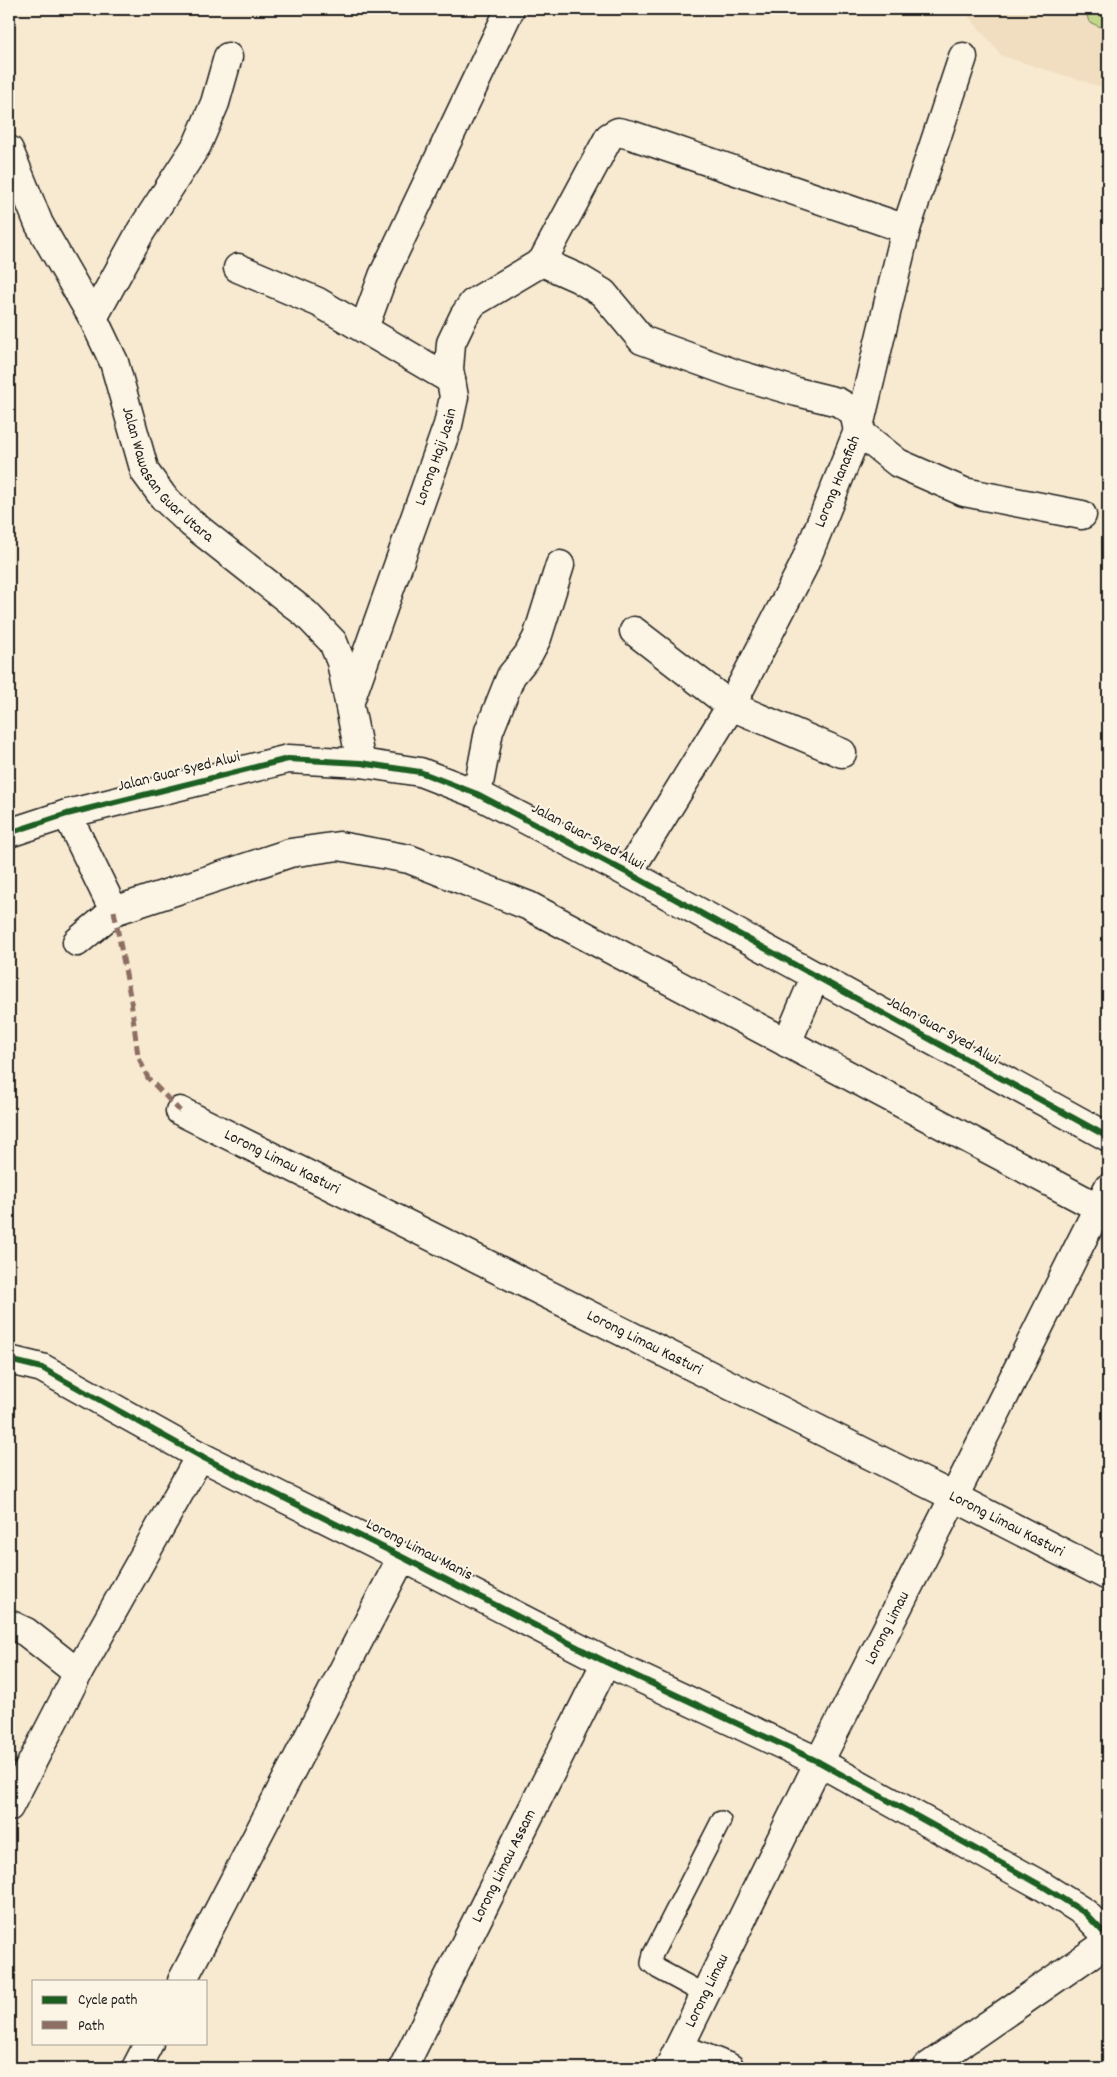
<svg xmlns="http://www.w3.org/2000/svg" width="1117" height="2077" font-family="Dekko,sans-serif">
<rect width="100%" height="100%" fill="#f8ead1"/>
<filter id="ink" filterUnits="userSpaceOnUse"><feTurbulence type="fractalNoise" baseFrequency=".02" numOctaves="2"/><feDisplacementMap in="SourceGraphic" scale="10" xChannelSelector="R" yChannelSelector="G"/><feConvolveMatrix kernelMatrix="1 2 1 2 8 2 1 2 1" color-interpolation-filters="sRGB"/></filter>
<g filter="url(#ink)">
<polygon fill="#f1dec0" points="965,9 1108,9 1108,89 1002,56 964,11"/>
<polygon fill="#c2d78c" stroke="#6f7a54" points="1085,9 1108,9 1108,30 1089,22"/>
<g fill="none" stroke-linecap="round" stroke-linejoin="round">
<defs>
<polyline id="service" points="706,1995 658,1969 651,1963 653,1954 721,1821"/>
<g id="minor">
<path id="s1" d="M9 150 39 224 93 318 114 362 145 472 164 498 191 523 306 614 333 642 341 662 361 763"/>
<polyline points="542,262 578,278 603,293 642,340 736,374 797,392 838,402 854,412 858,431 898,463 964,492 1082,515"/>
<polyline points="238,268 318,302 451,380"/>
<polyline points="93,318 141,231 197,145 215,103 228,57"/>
<polyline points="364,328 383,276 510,9"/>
<polyline points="634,631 731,706 842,753"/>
<path id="s2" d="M350 701 448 425 454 397 449 369 451 343 464 316 473 303 542 262 609 137 618 132 631 135 906 229"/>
<polyline points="477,794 489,731 511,676 528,655 537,638 560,565"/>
<polyline points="67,814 114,911"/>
<path id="s3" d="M628 873 731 706 803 567 858 431 906 229 963 57"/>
<polyline points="77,942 114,911 290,853 339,846 409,859 529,906 1099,1208"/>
<polyline points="787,1043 815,977"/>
<path id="s4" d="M180 1111 954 1497 1108 1576"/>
<polyline points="9,1360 42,1368 200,1456 402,1557 606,1662 819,1762 1044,1887 1085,1913 1108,1937"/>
<polyline points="9,1624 26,1632 78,1673"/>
<polyline points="9,1807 78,1673 200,1456"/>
<polyline points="182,1981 402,1557"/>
<polyline points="680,2048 730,2068"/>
<polyline points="136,2068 149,2043"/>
<path id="s5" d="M403 2068 606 1662"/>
<path id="s6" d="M669 2068 819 1762 954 1497 1108 1188"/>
<polyline points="926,2068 1108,1942"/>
</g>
<polyline id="tertiary" points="9,833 67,814 288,759 361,763 420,772 477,794 628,873 1108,1137"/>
</defs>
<use href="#service" stroke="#1c1c1c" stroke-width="22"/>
<use href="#minor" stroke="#1c1c1c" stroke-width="31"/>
<use href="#tertiary" stroke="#1c1c1c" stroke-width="31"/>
<use href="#service" stroke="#fcf5e5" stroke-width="19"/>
<use href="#minor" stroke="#fcf5e5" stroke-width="28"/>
<use href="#tertiary" stroke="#fcf5e5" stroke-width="28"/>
<polyline stroke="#8d6e63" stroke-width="5" stroke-dasharray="10 5" stroke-linecap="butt" points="114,911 131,1001 138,1056 148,1078 180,1111"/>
<defs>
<g id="cycleway">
<polyline points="9,833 67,814 288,759 361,763 420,772 477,794 628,873 1108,1137"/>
<polyline points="9,1360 42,1368 200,1456 402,1557 606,1662 819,1762 1044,1887 1085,1913 1108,1937"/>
</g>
</defs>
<use href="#cycleway" stroke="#fcf5e5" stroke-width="9"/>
<use href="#cycleway" stroke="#1b5e20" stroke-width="6"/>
</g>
</g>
<g text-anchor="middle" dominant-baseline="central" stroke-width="4" stroke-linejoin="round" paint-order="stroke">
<g font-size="16" fill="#1c1c1c" stroke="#fcf5e5">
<text stroke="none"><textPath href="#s2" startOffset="259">Lorong Haji Jasin</textPath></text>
<text stroke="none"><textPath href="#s1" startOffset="365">Jalan Wawasan Guar Utara</textPath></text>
<text stroke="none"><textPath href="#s3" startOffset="445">Lorong Hanafiah</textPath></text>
<text transform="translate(179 772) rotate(-14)">Jalan Guar Syed Alwi</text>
<text transform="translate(588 837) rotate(28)">Jalan Guar Syed Alwi</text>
<text transform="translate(943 1031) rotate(29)">Jalan Guar Syed Alwi</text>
<text stroke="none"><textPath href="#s4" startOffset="114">Lorong Limau Kasturi</textPath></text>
<text stroke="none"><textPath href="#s4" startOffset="519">Lorong Limau Kasturi</textPath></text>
<text stroke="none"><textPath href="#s4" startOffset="924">Lorong Limau Kasturi</textPath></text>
<text transform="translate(419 1550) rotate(27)">Lorong Limau Manis</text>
<text stroke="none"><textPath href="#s6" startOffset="491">Lorong Limau</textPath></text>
<text stroke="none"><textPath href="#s5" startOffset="226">Lorong Limau Assam</textPath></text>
<text stroke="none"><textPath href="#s6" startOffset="86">Lorong Limau</textPath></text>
</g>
</g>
<rect width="1117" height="2077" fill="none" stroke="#fcf5e5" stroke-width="30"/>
<rect x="15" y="15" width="1087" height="2047" fill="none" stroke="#1c1c1c" stroke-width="2" filter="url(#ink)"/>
<rect x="32" y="1980" width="175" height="65" fill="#fcf5e5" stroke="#a29e95"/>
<rect x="42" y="1996" width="25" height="8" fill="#1b5e20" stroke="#a29e95"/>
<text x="78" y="2004" font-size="15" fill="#1c1c1c">Cycle path</text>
<rect x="42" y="2021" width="25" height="8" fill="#8d6e63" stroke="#a29e95"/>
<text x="78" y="2030" font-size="15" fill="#1c1c1c">Path</text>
</svg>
